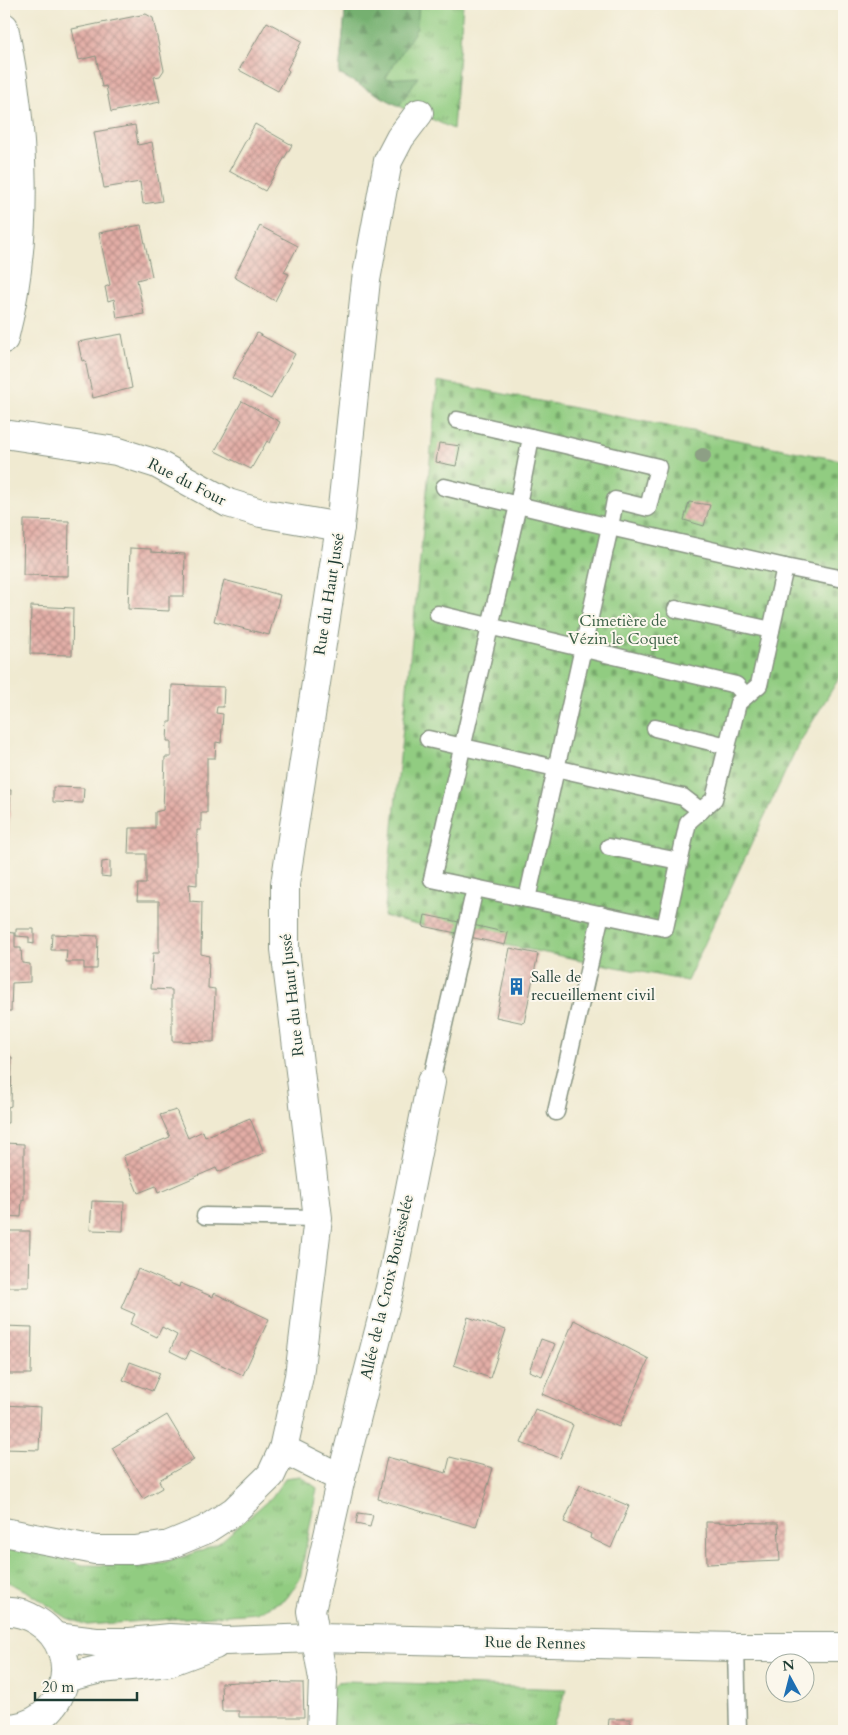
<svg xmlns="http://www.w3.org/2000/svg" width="848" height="1735" font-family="Cardo,serif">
<defs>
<pattern id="grass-tufts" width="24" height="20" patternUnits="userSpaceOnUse" patternTransform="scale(1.25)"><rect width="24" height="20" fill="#91cc81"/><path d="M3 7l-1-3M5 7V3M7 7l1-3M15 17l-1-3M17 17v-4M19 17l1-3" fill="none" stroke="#76a76a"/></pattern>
<pattern id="forest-firs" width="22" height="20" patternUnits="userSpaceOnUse" patternTransform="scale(1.25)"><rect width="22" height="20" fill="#74b06f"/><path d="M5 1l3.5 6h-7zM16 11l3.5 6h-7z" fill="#5f905c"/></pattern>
<pattern id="cemetery-stones" width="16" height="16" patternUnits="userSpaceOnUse" patternTransform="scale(1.25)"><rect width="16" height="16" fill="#91cc81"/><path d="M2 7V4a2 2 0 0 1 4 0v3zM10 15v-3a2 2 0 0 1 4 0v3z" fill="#76a76a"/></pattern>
<pattern id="building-cross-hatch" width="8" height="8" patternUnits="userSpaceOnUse" patternTransform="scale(1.25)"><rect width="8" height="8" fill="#e3ada6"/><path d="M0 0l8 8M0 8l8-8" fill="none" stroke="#b78e88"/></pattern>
</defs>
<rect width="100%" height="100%" fill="#fbf7ec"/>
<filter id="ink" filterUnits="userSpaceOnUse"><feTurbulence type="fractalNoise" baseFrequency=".02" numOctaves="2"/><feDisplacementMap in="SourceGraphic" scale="10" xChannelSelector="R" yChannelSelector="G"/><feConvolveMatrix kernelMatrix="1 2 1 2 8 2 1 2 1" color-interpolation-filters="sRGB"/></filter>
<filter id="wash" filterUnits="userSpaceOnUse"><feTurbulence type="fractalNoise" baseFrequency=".0096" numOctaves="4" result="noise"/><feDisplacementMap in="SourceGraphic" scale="20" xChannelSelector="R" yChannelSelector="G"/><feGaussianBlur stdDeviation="1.12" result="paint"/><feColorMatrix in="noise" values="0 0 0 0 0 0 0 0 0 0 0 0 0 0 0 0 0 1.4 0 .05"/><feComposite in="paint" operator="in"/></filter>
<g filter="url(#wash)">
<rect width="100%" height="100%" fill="#f0ead1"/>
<g fill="url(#grass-tufts)" stroke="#58845a">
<polygon points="346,4 463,4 453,129 419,113 403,108 339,74"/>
<polygon points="300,1476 317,1488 300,1579 287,1598 257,1613 87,1625 67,1618 28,1592 8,1582 4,1575 4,1553 9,1549 43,1553 83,1565 151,1566 186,1556 219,1543 272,1497 285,1478"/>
<polygon points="347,1681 567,1689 551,1731 328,1731 332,1688 338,1682"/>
</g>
<polygon fill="url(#forest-firs)" stroke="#4a7652" points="346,4 419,4 417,28 385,79 418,77 399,106 339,74"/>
<polygon fill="url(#cemetery-stones)" stroke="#58845a" points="438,381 844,461 844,670 797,747 687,981 505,945 384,916"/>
<g id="blocks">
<g fill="url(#building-cross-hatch)">
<polygon points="146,14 153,18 164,70 160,76 154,77 160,102 111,112 106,86 102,87 96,56 79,60 72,29"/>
<polygon points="267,22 302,41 287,69 289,71 278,91 239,70"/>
<polygon points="255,124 292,145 265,191 229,171"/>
<polygon points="135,125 138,145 152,142 162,201 143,204 140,182 104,188 94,132"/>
<polygon points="141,225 152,276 137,280 144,314 117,318 114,299 108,301 105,287 110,285 99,233"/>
<polygon points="260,226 298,246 284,272 289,274 275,301 234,277"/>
<polygon points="257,333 295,354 271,399 232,378"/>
<polygon points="122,334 132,388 93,398 85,360 82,361 78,342"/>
<polygon points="242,401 280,422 270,443 267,441 251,469 215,451"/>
<polygon points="439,443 460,446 456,466 436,462"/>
<polygon points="689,502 710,505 704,526 684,520"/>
<polygon points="24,520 69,521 68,576 23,575"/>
<polygon points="130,548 151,549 151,552 185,554 184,596 169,596 169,611 128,609"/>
<polygon points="224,580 280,595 269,635 214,621"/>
<polygon points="31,606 73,608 72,655 30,654"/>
<polygon points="172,685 224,687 223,707 217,707 216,713 223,714 221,743 216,742 215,758 207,758 207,813 201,813 201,830 197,830 197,885 189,884 190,901 202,902 201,954 209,956 208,988 215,989 214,1042 172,1041 172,990 151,989 153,953 159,953 159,901 137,901 138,884 146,884 146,854 128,854 129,828 155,828 155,812 163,810 165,757 171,757 171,741 167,741 168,722 171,722"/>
<polygon points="53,787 84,788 83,803 53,802"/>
<polygon points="4,790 11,790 8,842 4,842"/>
<polygon points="110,861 110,877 101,876 102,862"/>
<polygon points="425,915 459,922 456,933 423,926"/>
<polygon points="473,925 508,933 505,945 470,937"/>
<polygon points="16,929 34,929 34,944 29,943 29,937 16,936"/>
<polygon points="4,932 15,933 15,948 21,948 22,963 30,964 30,982 12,983 11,1011 4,1011"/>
<polygon points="52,934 98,936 97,969 84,969 84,962 66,962 67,950 51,950"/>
<polygon points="510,948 538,954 524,1023 496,1017"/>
<polygon points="4,1057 12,1057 11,1106 8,1107 8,1123 4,1123"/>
<polygon points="176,1110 188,1138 203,1131 205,1137 250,1118 264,1153 218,1172 216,1168 158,1193 156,1186 138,1193 123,1156 170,1137 160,1115"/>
<polygon points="4,1143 24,1144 24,1200 22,1200 21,1217 4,1216"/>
<polygon points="92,1201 124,1202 123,1231 90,1230"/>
<polygon points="4,1231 30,1231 29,1287 4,1287"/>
<polygon points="138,1269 179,1287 180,1283 213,1297 214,1293 269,1319 243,1375 190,1350 186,1359 170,1351 177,1335 162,1327 157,1337 130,1324 135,1314 121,1308"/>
<polygon points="468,1317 506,1330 490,1378 454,1365"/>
<polygon points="574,1320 649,1359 619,1427 542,1394"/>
<polygon points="4,1326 32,1327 31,1374 4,1374"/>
<polygon points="541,1339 555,1344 542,1376 529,1371"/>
<polygon points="130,1362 160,1373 152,1391 123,1380"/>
<polygon points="4,1405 41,1407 39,1450 4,1449"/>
<polygon points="535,1409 573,1425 560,1458 521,1443"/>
<polygon points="167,1415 194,1460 159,1480 162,1488 143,1499 112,1448"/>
<polygon points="387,1457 446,1473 450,1457 493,1468 476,1527 378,1499"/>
<polygon points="580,1485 629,1506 611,1548 590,1538 591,1534 564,1522"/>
<polygon points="358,1513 373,1515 370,1527 356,1524"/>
<polygon points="706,1522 778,1523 780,1561 707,1564"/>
<polygon points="238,1682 303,1683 304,1717 239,1717 239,1711 222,1711 221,1683"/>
<polygon points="609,1719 630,1719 630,1729 643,1729 643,1731 598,1731 598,1729 608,1729"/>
</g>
</g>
</g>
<g filter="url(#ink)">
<use href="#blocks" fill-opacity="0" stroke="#889482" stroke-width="1"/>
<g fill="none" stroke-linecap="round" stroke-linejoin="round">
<defs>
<g id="lane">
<polyline points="444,487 518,505 531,437 457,420"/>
<polyline points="785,567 844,579"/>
<polyline points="676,609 771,630"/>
<polyline points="438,614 736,685 746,696"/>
<polyline points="655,728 727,746"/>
<polyline points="428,739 683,797 701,811"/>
<polyline points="609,847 679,861"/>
<polyline points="475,888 432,879 518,505 610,527 527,899"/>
<polyline points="431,1082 475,888 665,928 688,822 714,799 738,703 759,685 785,567 610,527 615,500 648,508 658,467 531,437"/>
<polyline points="556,1112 601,914"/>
<polyline points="205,1216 318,1218"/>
<polyline points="736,1647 738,1731"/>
</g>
<g id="street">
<path d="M4 27C25 128 30 238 4 339"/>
<polyline points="4,434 116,451 157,464 228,503 261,513 340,527"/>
<polyline points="283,1449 341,1478"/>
<polyline points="4,1532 95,1550 135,1550 169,1545 205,1530 234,1511 271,1475 283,1449 299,1376 318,1218 285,949 285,884 340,527 366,280 388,161 400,138 419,113"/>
<polyline points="321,1731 323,1679 311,1611 341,1478 391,1284 431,1082"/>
</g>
<g id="secondary">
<path d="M4 1612C15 1611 27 1615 37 1621 88 1653 65 1729 4 1728"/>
<polyline points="56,1637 96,1642 130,1642 170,1638 225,1641 317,1638 736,1647 844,1647"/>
<polyline points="65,1678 101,1669 169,1662 215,1645"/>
</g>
</defs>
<use href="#lane" stroke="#889482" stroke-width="19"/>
<use href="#street" stroke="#889482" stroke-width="30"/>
<use href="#secondary" stroke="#889482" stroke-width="30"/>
<use href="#lane" stroke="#fff" stroke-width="16"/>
<use href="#street" stroke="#fff" stroke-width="28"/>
<use href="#secondary" stroke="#fff" stroke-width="28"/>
</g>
<circle fill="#8d9f85" cx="703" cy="456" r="8"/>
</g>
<defs>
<symbol id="building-bare" viewBox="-9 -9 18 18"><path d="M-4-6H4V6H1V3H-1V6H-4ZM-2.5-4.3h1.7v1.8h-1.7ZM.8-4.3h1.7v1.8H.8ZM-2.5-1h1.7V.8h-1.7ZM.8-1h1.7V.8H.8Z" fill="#1f6fb2" stroke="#fbf7ec" stroke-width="2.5" paint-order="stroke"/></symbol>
</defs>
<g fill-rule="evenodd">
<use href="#building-bare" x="504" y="974" width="25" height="25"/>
</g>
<g text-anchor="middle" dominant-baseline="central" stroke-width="4" stroke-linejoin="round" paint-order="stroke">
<g font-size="16" fill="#1f3d34" stroke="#fbf7ec">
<text transform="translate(187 482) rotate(27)">Rue du Four</text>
<text transform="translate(329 594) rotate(-81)">Rue du Haut Jussé</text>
<text transform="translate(292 995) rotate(-96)">Rue du Haut Jussé</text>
<text transform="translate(387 1287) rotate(-77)">Allée de la Croix Bouësselée</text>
<text transform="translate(535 1643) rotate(1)">Rue de Rennes</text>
</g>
<g font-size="16" fill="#3c6147" stroke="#fbf7ec">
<text x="623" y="621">Cimetière de<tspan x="623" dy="18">Vézin le Coquet</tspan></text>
</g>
<g font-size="16" fill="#1f3d34" stroke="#fbf7ec" text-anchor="start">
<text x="531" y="977">Salle de<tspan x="531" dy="18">recueillement civil</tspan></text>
</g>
</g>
<rect width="848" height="1735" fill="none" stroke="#fbf7ec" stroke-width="20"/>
<g transform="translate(790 1678) rotate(353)"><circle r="24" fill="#fbf7ec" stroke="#a3ada2"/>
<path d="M0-4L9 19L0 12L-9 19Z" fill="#1f6fb2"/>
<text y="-8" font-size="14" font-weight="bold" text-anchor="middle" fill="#1f3d34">N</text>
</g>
<path d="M35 1692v8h102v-8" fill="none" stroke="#1f3d34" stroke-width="2.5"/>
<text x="42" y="1692" font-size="15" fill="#1f3d34" stroke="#fbf7ec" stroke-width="4" paint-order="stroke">20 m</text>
</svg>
